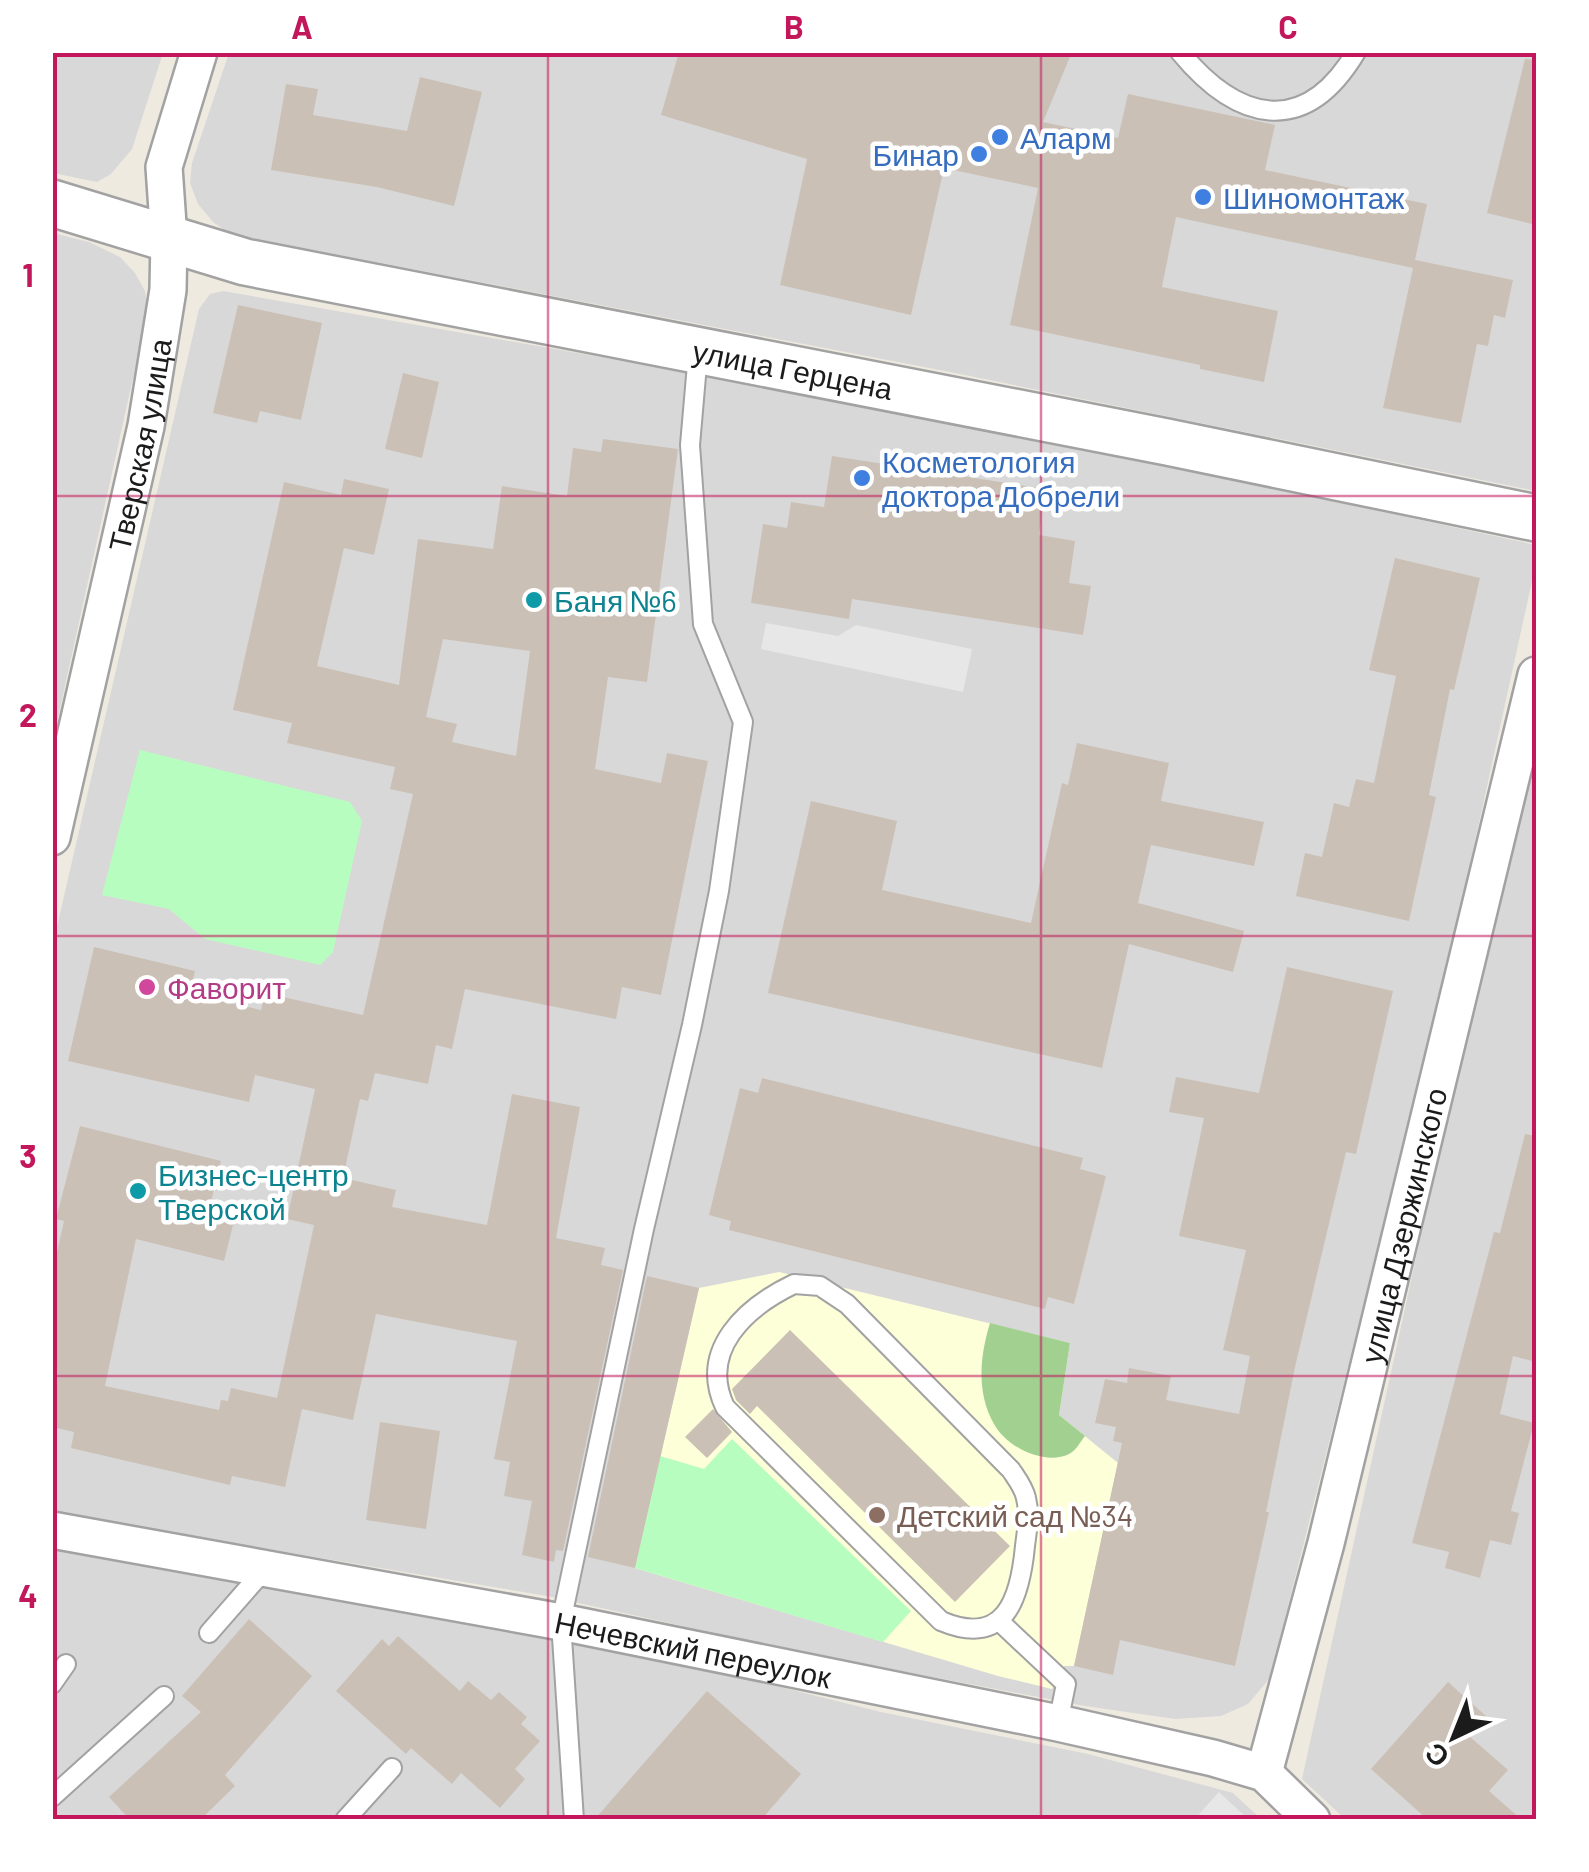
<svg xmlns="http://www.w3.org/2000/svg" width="1589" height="1872" font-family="Barlow,sans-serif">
<rect width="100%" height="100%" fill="#eeeae0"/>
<g fill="#d9d8d8">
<polygon points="52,53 163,53 132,149 111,174 97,182 53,173"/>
<polygon points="229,53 1536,53 1536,491 955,373 230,234 213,222 198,204 190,183 192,163"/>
<polygon points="53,233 89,242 120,257 135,273 145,291 148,310 53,740"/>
<polygon points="223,291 949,418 1536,545 1536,563 1445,978 1270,1678 1248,1704 1221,1716 1175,1719 1085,1706 786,1649 547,1596 53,1513 53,944 199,309 210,294"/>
<polygon points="1536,726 1536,1819 1345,1819 1302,1779 1477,979"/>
<polygon points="52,1549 257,1585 542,1628 881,1712 1088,1754 1233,1793 1261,1819 53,1819"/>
</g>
<polygon fill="#fdffd8" points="779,1272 1070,1343 1059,1415 1118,1463 1074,1666 1064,1666 1052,1689 998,1676 635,1568 699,1288"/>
<path fill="#a1d091" d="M990 1323 1070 1343 1059 1415 1085 1436C1080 1442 1076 1451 1069 1454 1045 1466 1006 1447 994 1424 976 1392 980 1356 990 1323Z"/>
<g fill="#b8fdc0">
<polygon points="140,750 350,802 362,821 333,952 320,965 205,939 169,909 102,895"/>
<polygon points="732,1439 911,1611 883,1642 635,1568 660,1456 704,1469"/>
</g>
<g fill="#e7e7e7">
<polygon points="766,623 838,636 856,625 972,649 963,692 761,649"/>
<polygon points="1219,1792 1248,1819 1205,1819 1199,1814"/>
</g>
<g fill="#cac0b6" fill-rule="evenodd">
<polygon points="679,52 1072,52 1043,122 1118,138 1128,94 1275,125 1265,170 1427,204 1415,260 1513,280 1505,318 1494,315 1488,346 1477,344 1461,423 1383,408 1413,268 1176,217 1162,287 1278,311 1264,382 1200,369 1200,365 1010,325 1038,188 944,168 911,315 780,285 807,159 661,115"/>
<polygon points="1525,59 1536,60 1536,225 1487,213"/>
<polygon points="420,77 482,92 454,206 377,187 271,170 286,84 318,89 313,115 407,131"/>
<polygon points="238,305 322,323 301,420 260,411 257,423 213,413"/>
<polygon points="403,373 439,382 422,458 385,449"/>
<path d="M603 439 678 449 647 682 608 677 595 769 661 783 667 753 708 761 661 995 622 987 616 1019 465 989 452 1049 436 1045 428 1084 375 1073 368 1101 360 1099 343 1178 396 1190 392 1207 487 1225 512 1094 580 1107 556 1238 605 1248 601 1265 623 1270 563 1551 556 1550 554 1562 522 1555 532 1501 504 1496 510 1462 494 1459 517 1341 376 1314 353 1420 302 1409 285 1487 232 1476 230 1485 71 1448 74 1432 52 1427V1275L64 1221 56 1219 80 1126 221 1161 209 1210 235 1217 224 1261 136 1239 105 1386 219 1410 221 1400 228 1401 231 1388 277 1398 314 1225 287 1219 315 1089 255 1075 249 1102 68 1061 94 947 195 971 190 994 261 1010 265 993 363 1015 413 794 390 789 395 767 287 743 292 723 233 710 284 482 341 495 344 479 389 489 374 555 344 548 317 666 399 685 418 539 493 549 502 486 567 496 573 448 601 452ZM443 639 530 651 516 756 452 742 457 724 426 717Z"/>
<polygon points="832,456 1045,489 1039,535 1075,541 1069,583 1091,586 1083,635 852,599 849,619 751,603 763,524 787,528 791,502 824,507"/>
<polygon points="1395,558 1480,578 1454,690 1450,689 1429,795 1436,797 1409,921 1296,896 1305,853 1322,857 1334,803 1349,807 1356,779 1374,783 1396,676 1369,670"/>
<polygon points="1077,743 1169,763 1161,801 1264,822 1254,866 1151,845 1138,903 1244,931 1233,972 1129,944 1102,1068 768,993 811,801 897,821 882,890 1031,923 1062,783 1068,785"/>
<polygon points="1287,967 1393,991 1356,1154 1346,1152 1295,1367 1266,1512 1269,1512 1235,1666 1120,1640 1113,1675 1074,1666 1122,1443 1113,1441 1116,1427 1095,1423 1105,1379 1127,1383 1129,1368 1171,1376 1166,1400 1239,1414 1250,1356 1223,1350 1246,1250 1179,1236 1204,1118 1169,1112 1176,1077 1259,1093"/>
<polygon points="762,1078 1083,1158 1080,1169 1106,1176 1074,1304 1048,1297 1045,1309 729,1230 731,1221 709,1215 740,1088 758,1093"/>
<polygon points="1525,1134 1536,1136 1536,1362 1513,1356 1500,1414 1534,1423 1511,1511 1519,1513 1511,1545 1490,1540 1480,1578 1445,1568 1449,1552 1412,1543 1494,1232 1500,1233"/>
<polygon points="647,1276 699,1288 635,1568 588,1557"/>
<polygon points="790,1330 1010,1546 955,1602 757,1406 750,1414 736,1400 732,1389"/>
<polygon points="713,1409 732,1432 707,1458 685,1437"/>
<polygon points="380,1422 440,1431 426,1529 366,1520"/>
<polygon points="249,1619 312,1676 225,1775 235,1786 200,1820 130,1820 109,1797 201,1712 182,1696"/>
<polygon points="398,1636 460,1691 468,1681 491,1700 499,1692 527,1717 521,1724 540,1741 515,1769 525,1779 500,1808 461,1773 452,1784 411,1748 406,1754 336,1691 382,1639 389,1646"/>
<polygon points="1448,1682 1486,1716 1469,1736 1508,1770 1489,1791 1522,1820 1428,1820 1371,1769"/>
<polygon points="707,1691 801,1774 761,1820 594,1820"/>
</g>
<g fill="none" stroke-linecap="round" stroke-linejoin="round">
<defs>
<g id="service">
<path d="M1180 52C1237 121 1304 139 1356 52"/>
<path d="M794 1284 820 1286 847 1304 1011 1470C1017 1479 1024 1488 1026 1498 1030 1514 1027 1530 1025 1546 1020 1599 1005 1648 941 1621L725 1407C698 1350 746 1307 794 1284Z"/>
<polyline points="999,1621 1066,1684 1058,1723"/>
<polyline points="209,1633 265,1569"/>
<polyline points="52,1684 66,1664"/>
<polyline points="52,1797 164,1696"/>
<polyline points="345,1820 392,1768"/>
<polyline points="574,1820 561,1622 644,1229 692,1025 719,891 743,722 703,624 690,445 698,353"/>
</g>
<g id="minor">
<path id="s1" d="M52 837 146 426 168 290 169 239 164 167 199 52"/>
<path id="s2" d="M52 1530 561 1622 1058 1723 1213 1758 1264 1773 1312 1820"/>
<path id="s3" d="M1264 1773 1326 1543 1536 675"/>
</g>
<g id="tertiary">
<path id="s4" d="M52 203 245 262 1167 442 1536 518"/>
</g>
</defs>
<use href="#service" stroke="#a2a2a2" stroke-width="22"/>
<use href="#minor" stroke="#a2a2a2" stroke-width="40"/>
<use href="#tertiary" stroke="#a2a2a2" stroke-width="50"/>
<use href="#service" stroke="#fff" stroke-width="18"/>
<use href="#minor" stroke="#fff" stroke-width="35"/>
<use href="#tertiary" stroke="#fff" stroke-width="45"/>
</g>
<path fill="none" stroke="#c2185b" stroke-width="2.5" stroke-opacity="0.55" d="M548 52V1820M1041 52V1820M52 496H1536M52 936H1536M52 1376H1536"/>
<g fill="#3f7fe0" stroke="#fff" stroke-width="4">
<circle cx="1000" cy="137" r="10"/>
<circle cx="979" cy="154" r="10"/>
<circle cx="1203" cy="197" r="10"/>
<circle cx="862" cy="478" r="10"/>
</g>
<g fill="#0f9aa8" stroke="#fff" stroke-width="4">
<circle cx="534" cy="600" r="10"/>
<circle cx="138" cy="1191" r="10"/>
</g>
<circle fill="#d1479c" stroke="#fff" stroke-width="4" cx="147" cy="987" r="10"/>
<circle fill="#8d6e63" stroke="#fff" stroke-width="4" cx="877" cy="1515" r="10"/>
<g text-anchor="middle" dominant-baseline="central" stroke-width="9" stroke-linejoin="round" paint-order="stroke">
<g font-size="30" fill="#366cbe" stroke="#fff" text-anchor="start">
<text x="1020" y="137">Аларм</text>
<text x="959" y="154" text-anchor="end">Бинар</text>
<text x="1223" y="197">Шиномонтаж</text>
<text x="882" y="461">Косметология<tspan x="882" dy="34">доктора Добрели</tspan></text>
</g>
<g font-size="30" fill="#1b1b1b" stroke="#fff">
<text stroke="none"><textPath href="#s4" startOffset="760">улица Герцена</textPath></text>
<text stroke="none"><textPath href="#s1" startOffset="402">Тверская улица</textPath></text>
<text stroke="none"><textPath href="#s3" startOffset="565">улица Дзержинского</textPath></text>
<text stroke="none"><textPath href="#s2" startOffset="652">Нечевский переулок</textPath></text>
</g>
<g font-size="30" fill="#0d838f" stroke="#fff" text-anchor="start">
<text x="554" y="600">Баня №6</text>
<text x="158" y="1174">Бизнес-центр<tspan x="158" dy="34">Тверской</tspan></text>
</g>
<g font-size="30" fill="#b23c85" stroke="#fff" text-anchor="start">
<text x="167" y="987">Фаворит</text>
</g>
<g font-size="30" fill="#785e54" stroke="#fff" text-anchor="start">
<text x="897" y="1515">Детский сад №34</text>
</g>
</g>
<rect width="1589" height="1872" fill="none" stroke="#ffffff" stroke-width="110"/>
<g transform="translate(1454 1737) rotate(223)" stroke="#ffffff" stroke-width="8" paint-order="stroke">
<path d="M0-8L18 38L0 25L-18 38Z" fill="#1b1b1b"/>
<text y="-15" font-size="28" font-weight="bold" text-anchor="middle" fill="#1b1b1b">С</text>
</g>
<rect x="55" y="55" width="1479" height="1762" fill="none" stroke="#c2185b" stroke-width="4"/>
<g font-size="32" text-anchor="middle" font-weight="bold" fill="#c2185b">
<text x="302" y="39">A</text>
<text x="794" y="39">B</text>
<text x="1288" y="39">C</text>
<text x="28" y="287">1</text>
<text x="28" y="727">2</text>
<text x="28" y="1168">3</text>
<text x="28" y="1608">4</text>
</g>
</svg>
